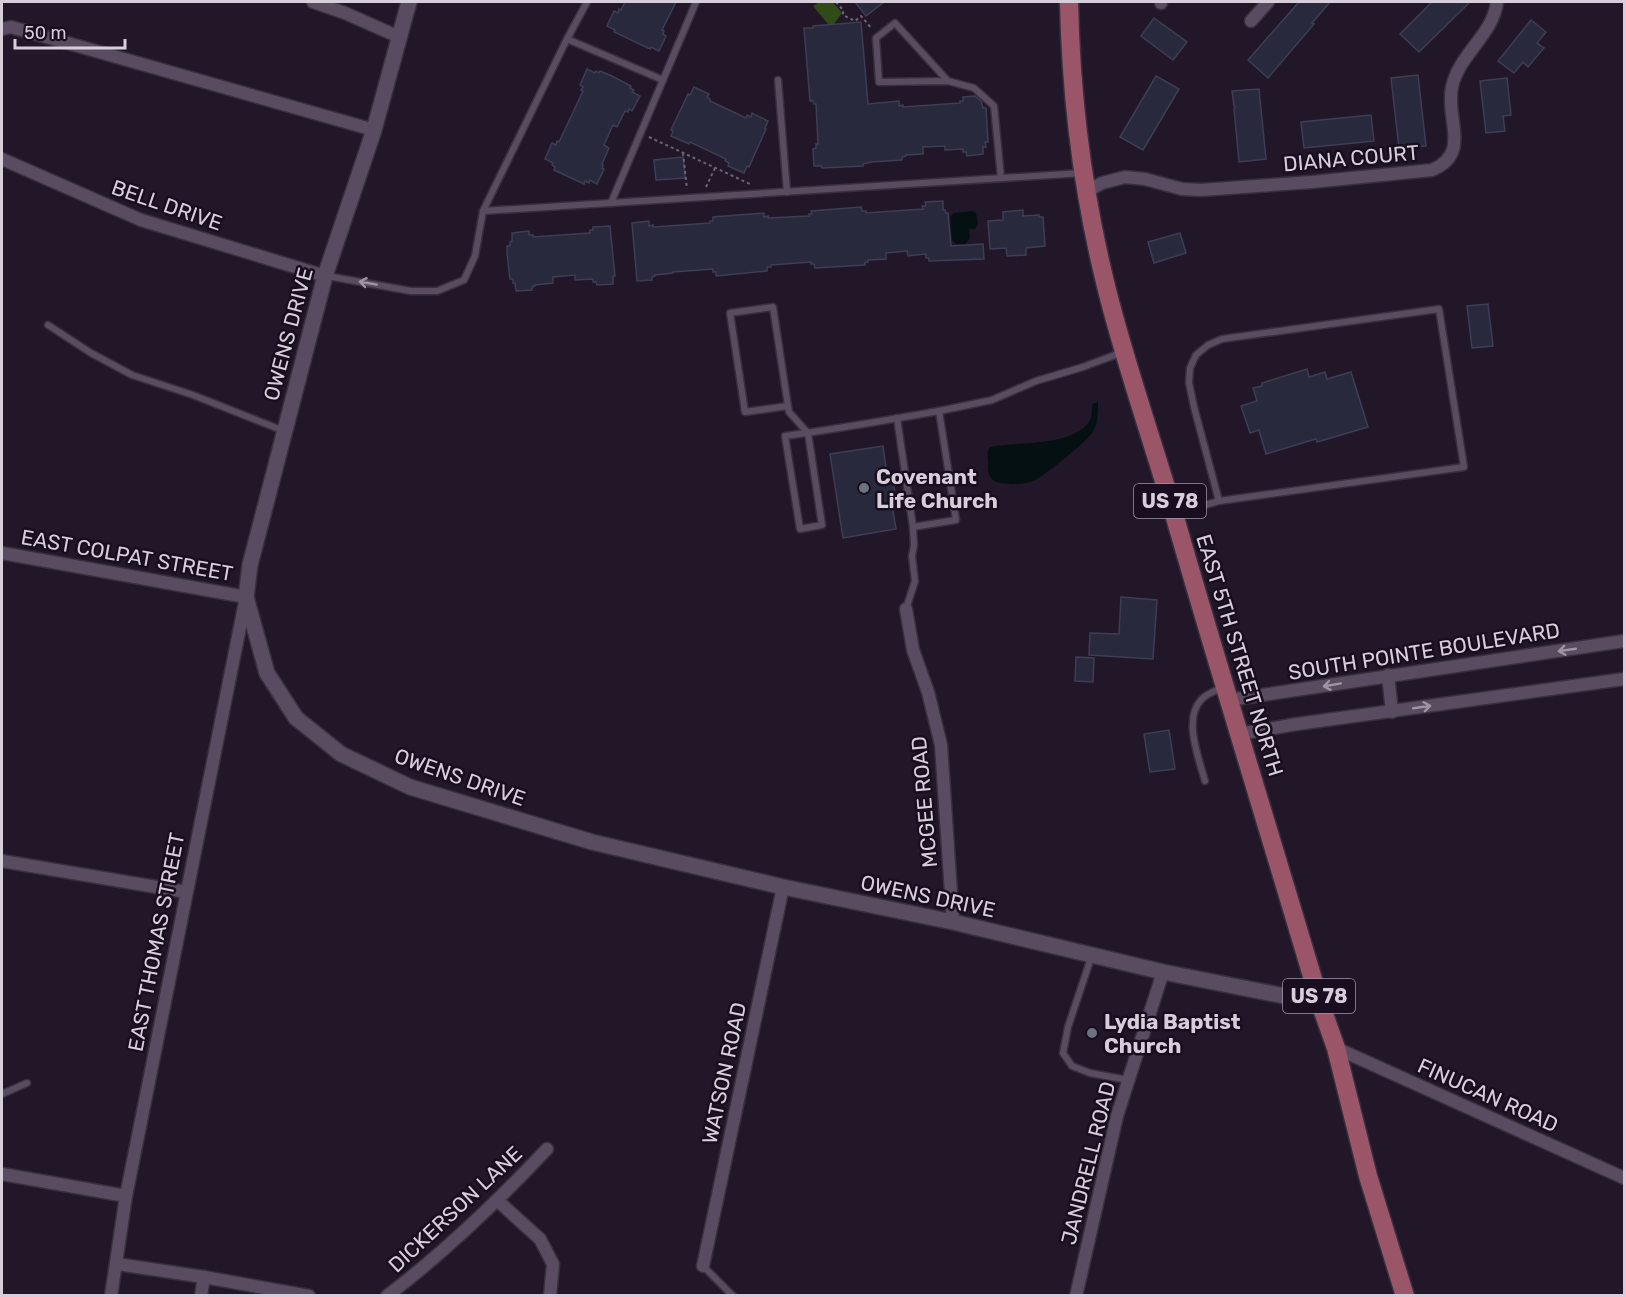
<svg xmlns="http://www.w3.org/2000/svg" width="1626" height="1297" font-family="Rubik,sans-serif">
<rect width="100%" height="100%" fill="#221729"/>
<polygon fill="#314b18" points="819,2 833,2 842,13 834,24 828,24 813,6"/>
<g fill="#041011">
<polygon points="973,211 976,213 978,224 975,229 969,229 970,238 965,244 956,244 952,240 950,217 954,213"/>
<path d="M1098 402C1098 412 1098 425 1092 433 1085 443 1041 479 1031 482 1021 485 997 486 991 478 988 474 988 469 988 464 988 458 986 452 990 447 1017 441 1077 448 1091 418 1092 414 1092 408 1092 404Z"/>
</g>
<g fill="#29293e" stroke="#3d3e53" stroke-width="1.5">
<polygon points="625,2 676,2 662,30 664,31 663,34 666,36 659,51 651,47 650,49 614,32 615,30 607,26 614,11 618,13 619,9 621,10"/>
<polygon points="855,2 884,2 866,16"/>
<polygon points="1299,2 1330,2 1312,23 1314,24 1268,78 1248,60"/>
<polygon points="1432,2 1470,2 1419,52 1400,34"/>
<polygon points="1154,18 1187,42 1173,60 1141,36"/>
<polygon points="1531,20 1546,32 1537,43 1544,48 1528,67 1523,62 1514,73 1498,61"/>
<polygon points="861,22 868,104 899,101 899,106 903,105 903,107 960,103 960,101 963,101 963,97 975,96 981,101 983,108 986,108 988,142 985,142 986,147 983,147 983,154 967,156 966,152 963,152 963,149 945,150 945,146 923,147 923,154 906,155 906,156 902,157 902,160 871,162 863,164 863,166 822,168 821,166 814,166 813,149 816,148 816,144 818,144 816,104 814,104 813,101 810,101 804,28 813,28 813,26"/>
<polygon points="587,69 595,73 596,71 599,73 600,71 612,76 631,86 630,88 634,90 632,92 640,96 632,111 629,109 628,112 625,111 617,127 613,125 604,145 609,148 602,164 603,165 602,168 604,169 597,184 590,180 589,183 585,181 584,184 554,170 555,167 552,165 553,163 545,159 552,143 556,145 557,141 559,142 583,91 581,90 583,87 580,85"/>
<polygon points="1418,75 1426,146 1399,148 1391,78"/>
<polygon points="1156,76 1179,89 1143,150 1120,137"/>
<polygon points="1507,78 1511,115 1503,116 1505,131 1486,133 1480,81"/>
<polygon points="694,87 709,94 707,97 710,99 710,101 746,118 747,115 751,117 752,113 768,121 765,128 766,129 749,167 747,166 744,173 728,166 729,163 725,161 726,159 690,142 689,144 671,136 673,131 671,130 688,94 690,95"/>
<polygon points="1259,89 1266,159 1239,162 1234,109 1235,107 1234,106 1232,91"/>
<polygon points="1371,115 1374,141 1304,148 1301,122"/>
<polygon points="683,157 685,178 656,180 654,160"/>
<polygon points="943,201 943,210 945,210 946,213 948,213 951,246 983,244 984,259 929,261 929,258 926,258 926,254 908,256 907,251 886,253 886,259 868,260 868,262 865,262 865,265 815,268 814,264 811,264 811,262 771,265 771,267 767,267 767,271 716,276 716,272 713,272 713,269 673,272 673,273 655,275 655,276 652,277 652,280 637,281 632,223 649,221 649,226 653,225 653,227 682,225 710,223 710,221 713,221 713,217 764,213 764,217 768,216 768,218 809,216 809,214 812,214 811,211 861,207 862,211 866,211 866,213 923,209 922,206 926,206 925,202"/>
<polygon points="1023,210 1023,216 1039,215 1039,217 1043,217 1045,246 1026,248 1026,255 1007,256 1006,248 990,249 988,221 1003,220 1003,212"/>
<polygon points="610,226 615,276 613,276 613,284 597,285 596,282 593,282 593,279 575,280 575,275 553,277 553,283 535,285 535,286 532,287 532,290 516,291 515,283 513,283 513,279 510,279 507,253 507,246 510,246 510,242 512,241 512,233 529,231 529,235 533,235 533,237 590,233 590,230 593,230 593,227"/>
<polygon points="1180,233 1186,253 1154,263 1148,242"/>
<polygon points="1488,304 1493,346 1472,348 1467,306"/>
<polygon points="1307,369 1309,377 1325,372 1327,379 1351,372 1368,427 1317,442 1316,439 1266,454 1259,430 1250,433 1241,406 1257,401 1253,388 1262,386 1262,383"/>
<polygon points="883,446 888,482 893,481 895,494 890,494 896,529 843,538 830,454"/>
<polygon points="1121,597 1157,600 1153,659 1089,655 1090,633 1119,634"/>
<polygon points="1076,657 1094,658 1093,682 1075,681"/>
<polygon points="1169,730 1175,769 1150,772 1144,734"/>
</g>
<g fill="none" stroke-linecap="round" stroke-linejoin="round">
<defs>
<g id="service">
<polyline points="587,2 567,39 483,211 1083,173"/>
<polyline points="567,39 663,80"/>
<polyline points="778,80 787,192"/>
<polyline points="948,81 879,82 876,38 895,23 948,81 974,88 994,106 1001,178"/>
<polyline points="611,203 696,2"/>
<polyline points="327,276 411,291 437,291 464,280 475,256 483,211"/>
<polyline points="48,325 91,353 132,375 193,395 284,431"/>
<path d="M788 406 745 412 730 313 773 307 788 406 789 412 808 433 822 525 800 529 785 436C837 429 888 420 939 411"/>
<polyline points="897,418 913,527"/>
<polyline points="1177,513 1219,501 1464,467 1439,309 1222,339 1208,345 1196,355 1190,368 1189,383 1194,407 1219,501"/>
<polyline points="906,609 915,581 912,556 914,545 913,527 956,520 939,411 992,400 1036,381 1083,367 1123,352"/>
<path d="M1205 781C1199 759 1183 719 1201 700 1206 694 1215 691 1221 688"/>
<polyline points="1092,955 1068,1027 1063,1053 1072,1066 1090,1073 1128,1080"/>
<polyline points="2,1094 27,1083"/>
<polyline points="703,1266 733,1296"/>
</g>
<g id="minor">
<polyline points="313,2 345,13 399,37"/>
<polyline points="1161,3 1161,2"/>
<polyline points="1251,21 1268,2"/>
<polyline points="2,29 11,27 374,130"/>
<polyline points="2,159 141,220 325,276"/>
<path d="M1086 192 1102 183 1125 177 1145 179 1182 189 1201 190 1312 182 1432 170C1472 153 1445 119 1452 87 1459 54 1493 35 1497 2"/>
<polyline points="2,553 246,597 126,1196 111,1296"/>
<polyline points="906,609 913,650 928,692 941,745 953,922"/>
<polyline points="1388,675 1392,712"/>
<polyline points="1229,700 1624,641"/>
<polyline points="1240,734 1297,724 1624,679"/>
<polyline points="2,861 186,892"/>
<polyline points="1336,1048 1624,1178"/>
<polyline points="2,1174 126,1196"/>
<polyline points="498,1201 540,1239 553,1264 550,1296"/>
<polyline points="117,1264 204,1277 309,1296"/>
<polyline points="703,1266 783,887"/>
<polyline points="201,1296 204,1277"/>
<path d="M387 1296C445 1252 497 1202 547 1149"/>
<polyline points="1076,1296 1117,1116 1163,972"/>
</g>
<polyline id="tertiary" points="409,2 374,130 325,276 250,565 246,597 267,673 296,718 341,754 410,787 592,842 783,887 953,922 1163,972 1320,1003"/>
<path id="primary" d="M1069 2C1071 99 1083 195 1107 290 1126 366 1152 439 1174 514 1221 678 1272 840 1320 1003L1336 1048 1368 1176 1405 1296"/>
</defs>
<use href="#service" stroke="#38303d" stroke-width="9"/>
<use href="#minor" stroke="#38303d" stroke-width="15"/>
<use href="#tertiary" stroke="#38303d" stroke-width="18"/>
<use href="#primary" stroke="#38303d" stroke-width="21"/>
<g stroke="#6c6373" stroke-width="2" stroke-dasharray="3 3" stroke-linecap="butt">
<polyline points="836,2 843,10 843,15 855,21 861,16 872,29"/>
<polyline points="649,137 750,184"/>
<polyline points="683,153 687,189"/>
<polyline points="706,187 715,168"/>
</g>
<use href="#service" stroke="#594c61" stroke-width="6"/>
<use href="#minor" stroke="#594c61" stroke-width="12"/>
<use href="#tertiary" stroke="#594c61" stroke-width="15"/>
<use href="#primary" stroke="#9a5668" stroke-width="18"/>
</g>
<defs><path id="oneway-shaft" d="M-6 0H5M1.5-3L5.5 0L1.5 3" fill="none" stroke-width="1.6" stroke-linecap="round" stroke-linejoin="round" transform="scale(1.5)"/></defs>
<g stroke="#9e94a4">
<use href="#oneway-shaft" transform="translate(368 283) rotate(-170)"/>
<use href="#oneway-shaft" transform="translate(1567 650) rotate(172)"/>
<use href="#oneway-shaft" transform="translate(1332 685) rotate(170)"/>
<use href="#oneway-shaft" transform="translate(1422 707) rotate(-8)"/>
</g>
<g fill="#6b7280" stroke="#190e1f" stroke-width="2">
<circle cx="864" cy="488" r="6"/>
<circle cx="1092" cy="1033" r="6"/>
</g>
<g text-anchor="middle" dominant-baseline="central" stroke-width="5" stroke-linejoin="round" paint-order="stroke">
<g fill="#190e1f" stroke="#9d95a3" stroke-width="1.5">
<rect x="1134" y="484" width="72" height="34" rx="4.5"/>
<rect x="1283" y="979" width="72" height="34" rx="4.5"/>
</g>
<g font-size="20" font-weight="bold" fill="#d6cfdb">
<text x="1170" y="501">US 78</text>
<text x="1319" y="996">US 78</text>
</g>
<g font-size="21" fill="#d6cfdb" stroke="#190e1f">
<text transform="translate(1351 158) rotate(-5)">DIANA COURT</text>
<text transform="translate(167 205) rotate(19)">BELL DRIVE</text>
<text transform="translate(288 334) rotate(-75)">OWENS DRIVE</text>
<text transform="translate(127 555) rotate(10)">EAST COLPAT STREET</text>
<text transform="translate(1424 651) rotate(-9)">SOUTH POINTE BOULEVARD</text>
<text transform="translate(1240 655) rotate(73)">EAST 5TH STREET NORTH</text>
<text transform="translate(460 777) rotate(19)">OWENS DRIVE</text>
<text transform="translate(924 802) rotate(-95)">MCGEE ROAD</text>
<text transform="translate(928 896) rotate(12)">OWENS DRIVE</text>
<text transform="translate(156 942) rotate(-79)">EAST THOMAS STREET</text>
<text transform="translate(724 1073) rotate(-78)">WATSON ROAD</text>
<text transform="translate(1488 1095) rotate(24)">FINUCAN ROAD</text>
<text transform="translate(1088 1163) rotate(-76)">JANDRELL ROAD</text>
<text transform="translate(455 1209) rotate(-43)">DICKERSON LANE</text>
</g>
<g font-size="21" font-weight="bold" fill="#d6cfdb" stroke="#190e1f" text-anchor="start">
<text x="876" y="476">Covenant<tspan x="876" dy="24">Life Church</tspan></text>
<text x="1104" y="1021">Lydia Baptist<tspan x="1104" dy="24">Church</tspan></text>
</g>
</g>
<rect width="1626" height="1297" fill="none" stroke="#d6cfdb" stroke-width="6"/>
<path d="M15 39v9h110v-9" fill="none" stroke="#d6cfdb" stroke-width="3"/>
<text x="24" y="39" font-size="18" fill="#d6cfdb" stroke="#190e1f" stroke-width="4.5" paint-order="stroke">50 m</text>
</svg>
